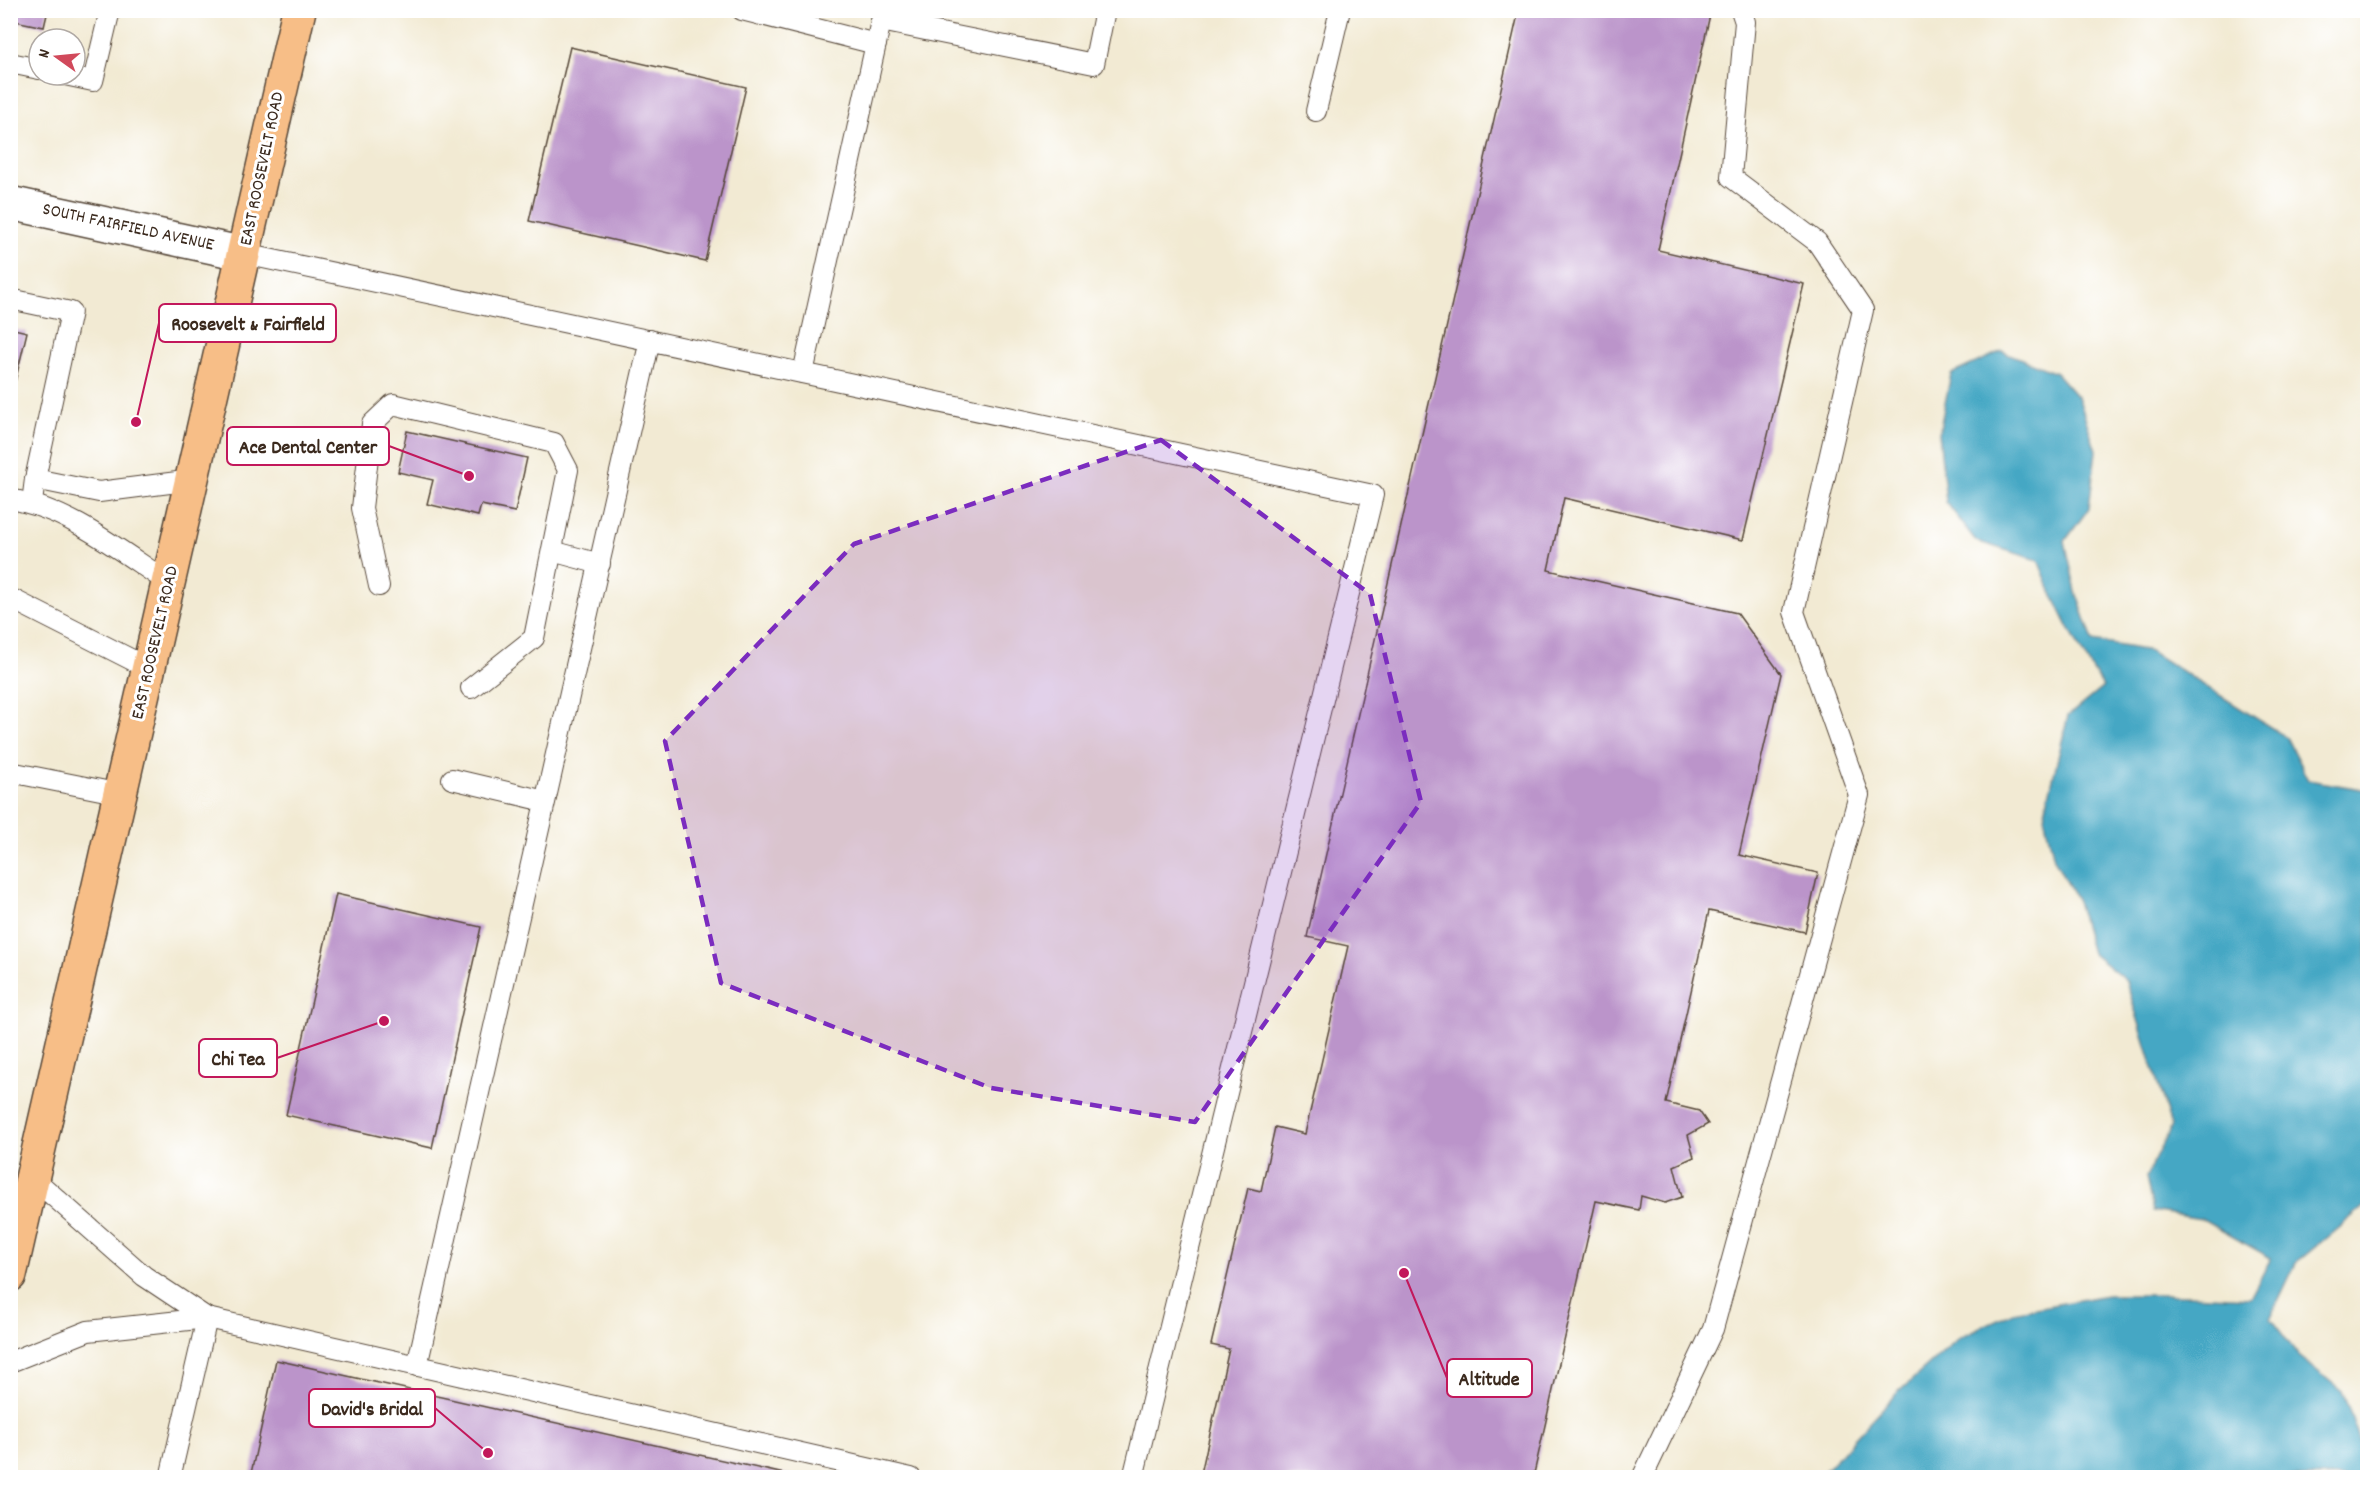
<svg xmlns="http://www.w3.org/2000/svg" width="2378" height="1488" font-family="Dekko,sans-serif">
<rect width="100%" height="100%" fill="#fff"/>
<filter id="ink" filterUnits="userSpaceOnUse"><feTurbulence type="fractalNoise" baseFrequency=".0167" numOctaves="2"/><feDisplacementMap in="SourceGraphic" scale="12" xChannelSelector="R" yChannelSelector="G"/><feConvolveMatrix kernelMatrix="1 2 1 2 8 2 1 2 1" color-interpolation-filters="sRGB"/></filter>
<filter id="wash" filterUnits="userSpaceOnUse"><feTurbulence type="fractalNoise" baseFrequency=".008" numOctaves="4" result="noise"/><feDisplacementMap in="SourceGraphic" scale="24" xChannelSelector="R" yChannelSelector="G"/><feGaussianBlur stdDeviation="1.35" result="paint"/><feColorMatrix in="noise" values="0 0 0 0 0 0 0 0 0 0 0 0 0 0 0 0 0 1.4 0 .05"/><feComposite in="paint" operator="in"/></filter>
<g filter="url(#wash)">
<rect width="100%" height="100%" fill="#f2ead3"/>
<path fill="#45a7c4" stroke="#406871" stroke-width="1.5" d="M2002 351 2056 373 2079 399 2096 451 2089 508 2065 541 2076 592 2093 641 2150 651 2286 737 2308 780 2367 790V1204L2296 1263 2270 1318 2299 1356 2342 1391 2367 1461V1477H1819L1895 1395 1960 1337 2013 1312 2107 1295H2189L2250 1298 2271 1258 2201 1219 2153 1211 2146 1177 2171 1126 2126 981 2092 953 2077 901 2054 859 2044 816 2068 716 2103 687C2076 644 2057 608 2038 560L1976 541 1946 502 1939 433 1951 374Z"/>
<g id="blocks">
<g fill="#bb94ca">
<polygon points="10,10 48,10 44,27 10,20"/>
<polygon points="1519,10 1711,10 1658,250 1804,284 1743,540 1564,498 1548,570 1737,613 1781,674 1739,855 1818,873 1805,932 1709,911 1666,1103 1699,1111 1708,1124 1688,1135 1694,1157 1674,1166 1682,1197 1665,1203 1641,1196 1639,1210 1596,1201 1533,1478 1200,1478 1229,1349 1211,1345 1248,1188 1261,1191 1275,1127 1305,1134 1348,946 1307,937"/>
<polygon points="570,47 746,87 705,261 529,221"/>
<polygon points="10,328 27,332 11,399 10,399"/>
<polygon points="407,431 527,458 515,512 481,505 478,516 427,504 433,480 398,472"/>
<polygon points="336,894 481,927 432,1148 286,1115"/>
<polygon points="276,1360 798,1477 798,1478 250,1478"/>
</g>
</g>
</g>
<g filter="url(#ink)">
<use href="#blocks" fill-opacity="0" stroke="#564739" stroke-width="1.5"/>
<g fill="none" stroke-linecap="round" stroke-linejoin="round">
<defs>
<g id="lane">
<polyline points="742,10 876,44"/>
<polyline points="10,67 15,64 39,69"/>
<polyline points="65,75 93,81 110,10"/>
<polyline points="1316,111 1340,10"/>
<polyline points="245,254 1373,495 1133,1478"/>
<polyline points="10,299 71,312 35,479 32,503"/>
<polyline points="803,373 881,21 1094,64 1105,10"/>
<polyline points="35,479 99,492 193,480"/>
<path d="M10 499C69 509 120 551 169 583"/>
<polyline points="552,551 600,564"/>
<polyline points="379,586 362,508 372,424 393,404 554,443 568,470 534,638 471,688"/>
<polyline points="10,598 150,669"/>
<polyline points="10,772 121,794"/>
<polyline points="452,779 545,801"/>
<polyline points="33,1178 144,1276 207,1318"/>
<polyline points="10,1362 88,1331 207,1318 911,1478"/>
<polyline points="417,1366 650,340"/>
<polyline points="170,1478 207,1318"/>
<polyline points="1642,1478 1713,1329 1859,795 1794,612 1863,310 1817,242 1731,177 1745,22 1741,10"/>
</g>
<polyline id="street" points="10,203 245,254"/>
<polyline id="primary" points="10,1275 299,10"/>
</defs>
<use href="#lane" stroke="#564739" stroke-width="22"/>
<use href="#street" stroke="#564739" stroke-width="36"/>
<use href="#primary" stroke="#564739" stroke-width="36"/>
<use href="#lane" stroke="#fff" stroke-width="20"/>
<use href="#street" stroke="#fff" stroke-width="33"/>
<use href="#primary" stroke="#f7be87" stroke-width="33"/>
</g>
</g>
<path fill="#7b2cbf" fill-opacity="0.2" stroke="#7b2cbf" stroke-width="4.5" stroke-dasharray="12 8" stroke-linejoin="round" d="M1161 440 1370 594 1421 802 1195 1122 991 1088 721 983 665 741 854 544Z"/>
<g text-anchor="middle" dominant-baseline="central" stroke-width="6" stroke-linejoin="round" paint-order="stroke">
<g font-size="18" fill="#3b2a1e" stroke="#fff">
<text transform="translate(263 169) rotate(-78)">EAST ROOSEVELT ROAD</text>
<text transform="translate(128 228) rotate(12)">SOUTH FAIRFIELD AVENUE</text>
<text transform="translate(156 643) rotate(-77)">EAST ROOSEVELT ROAD</text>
</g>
</g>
<path fill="none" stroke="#c2185b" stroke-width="2" d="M136 422L159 323M469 476L389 446M384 1021L277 1058M1404 1273L1447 1378M488 1453L435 1408"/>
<g fill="#c2185b" stroke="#fff" stroke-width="2">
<circle cx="136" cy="422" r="6"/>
<circle cx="469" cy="476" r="6"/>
<circle cx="384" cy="1021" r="6"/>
<circle cx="1404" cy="1273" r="6"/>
<circle cx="488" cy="1453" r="6"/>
</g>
<g fill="#fff" stroke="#c2185b" stroke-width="2">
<rect x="159" y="304" width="177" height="38" rx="6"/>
<rect x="227" y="427" width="162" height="38" rx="6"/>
<rect x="199" y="1039" width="78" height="38" rx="6"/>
<rect x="1447" y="1359" width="85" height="38" rx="6"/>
<rect x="309" y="1389" width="126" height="38" rx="6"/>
</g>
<g font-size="20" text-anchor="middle" font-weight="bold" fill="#3b2a1e">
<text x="248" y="330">Roosevelt &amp; Fairfield</text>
<text x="308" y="453">Ace Dental Center</text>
<text x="238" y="1065">Chi Tea</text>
<text x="1489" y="1385">Altitude</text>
<text x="372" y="1415">David's Bridal</text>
</g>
<rect width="2378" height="1488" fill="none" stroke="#fff" stroke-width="36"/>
<g transform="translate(57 57) rotate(285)"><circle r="28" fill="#ffffff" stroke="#b1aaa5" stroke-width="1.5"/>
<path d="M0-4.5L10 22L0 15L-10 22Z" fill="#d1495b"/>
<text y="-9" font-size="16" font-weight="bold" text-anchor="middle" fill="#3b2a1e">N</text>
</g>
</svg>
